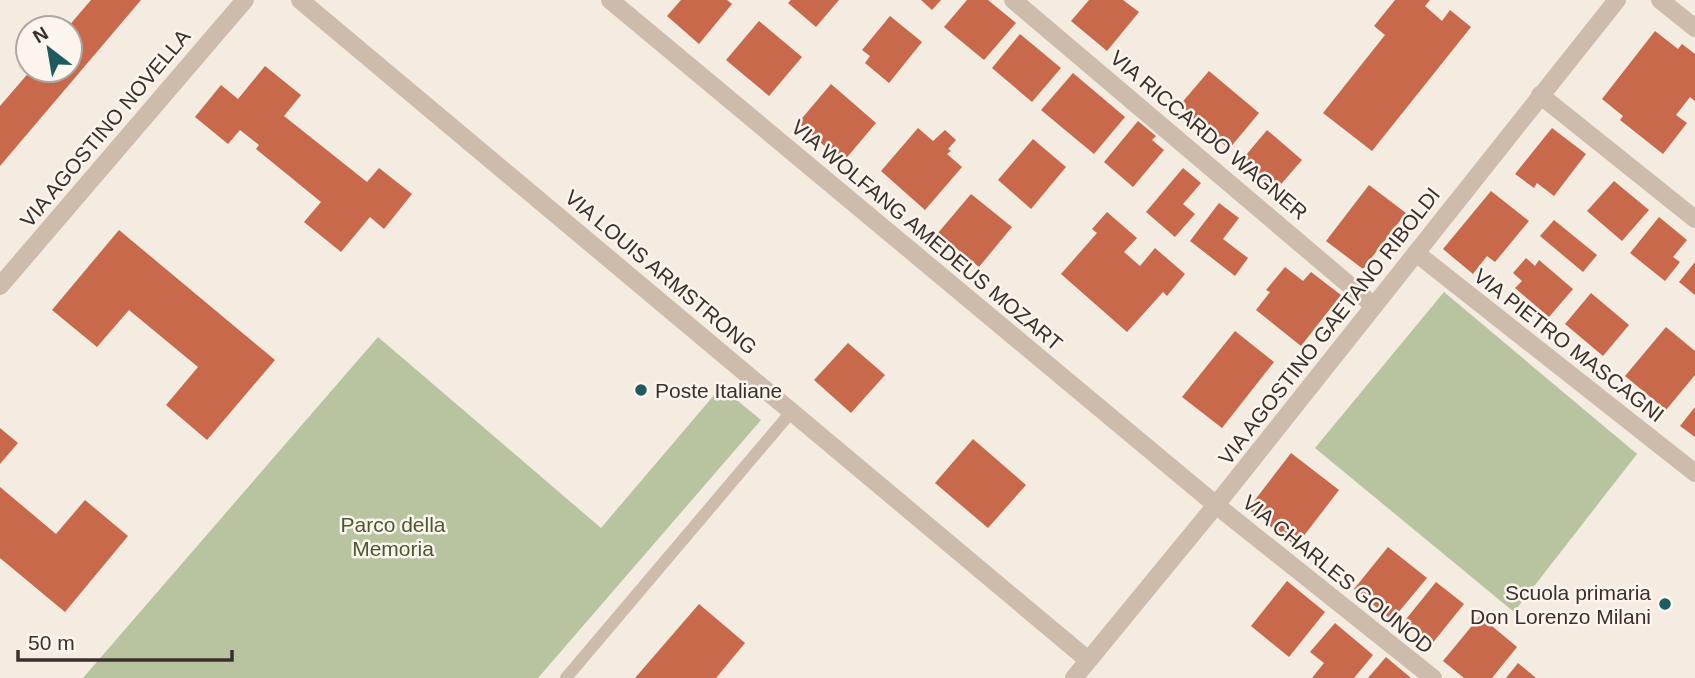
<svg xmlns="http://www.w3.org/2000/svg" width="1695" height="678" font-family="Helvetica,sans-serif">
<rect width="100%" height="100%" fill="#f4ebe1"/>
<g fill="#b8c4a0">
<polygon points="1444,292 1637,454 1514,612 1315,448"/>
<polygon points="378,337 601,528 721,387 761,420 538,678 83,678"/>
</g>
<g fill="#c8694b">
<polygon points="91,0 141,0 0,166 0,106 31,70 70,70 70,28 67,28"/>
<polygon points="681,0 727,0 732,4 699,44 667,16"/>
<polygon points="791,0 839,0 816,27 788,3"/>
<polygon points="921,0 941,0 932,10"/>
<polygon points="967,0 988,0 1016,23 984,60 944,27"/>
<polygon points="1089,0 1123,0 1139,12 1107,51 1071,21"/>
<polygon points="1395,0 1430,0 1425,6 1442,21 1450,10 1471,27 1372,151 1323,113 1385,35 1374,26"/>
<polygon points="890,16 922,42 889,83 865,63 870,56 862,50"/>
<polygon points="759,21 802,57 769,96 726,60"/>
<polygon points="1655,31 1678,49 1682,44 1695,54 1695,101 1690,97 1676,115 1687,123 1663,154 1620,120 1623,116 1602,99"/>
<polygon points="1020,34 1061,68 1032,102 992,68"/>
<polygon points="265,66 301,95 284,116 367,182 379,168 412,194 384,229 370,217 341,252 304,222 321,202 256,149 259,145 240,130 228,144 195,117 221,85 238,99"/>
<polygon points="1209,71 1259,113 1229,149 1179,106"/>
<polygon points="1073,73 1125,117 1094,154 1041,110"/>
<polygon points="831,84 876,123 843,162 798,123"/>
<polygon points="1138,121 1156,136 1152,140 1164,150 1133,187 1104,162"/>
<polygon points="918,128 933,141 945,130 956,140 948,149 951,151 947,154 962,167 925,210 881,171"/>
<polygon points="1552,128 1586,154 1554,196 1537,183 1534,188 1515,174"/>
<polygon points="1267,130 1302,160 1276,190 1241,161"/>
<polygon points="1033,139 1066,167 1031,209 998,180"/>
<polygon points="1183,168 1201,183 1183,204 1195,214 1175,237 1146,212"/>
<polygon points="1614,181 1649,210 1622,241 1587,211"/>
<polygon points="1369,185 1406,213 1363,269 1326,241"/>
<polygon points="1491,191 1529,221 1495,262 1487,256 1473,274 1443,249"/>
<polygon points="971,194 1012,227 979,267 938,233"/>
<polygon points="1219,203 1239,218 1223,239 1248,258 1235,276 1190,241"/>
<polygon points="1107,212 1137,238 1124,252 1140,266 1155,248 1185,274 1167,296 1163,292 1127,332 1061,274 1097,233 1092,229"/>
<polygon points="1659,217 1687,240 1673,257 1680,262 1665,281 1630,253"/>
<polygon points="1554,220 1597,255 1583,272 1540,236"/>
<polygon points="119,230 275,360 207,440 166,405 198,367 129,310 97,347 52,310"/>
<polygon points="1526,258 1535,266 1539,260 1573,289 1549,317 1515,288 1522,281 1513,273"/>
<polygon points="1695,262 1695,295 1679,282"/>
<polygon points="1285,267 1303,281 1311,272 1341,295 1301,346 1256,310 1270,292 1266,290"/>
<polygon points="1591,293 1629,325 1603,356 1565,324"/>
<polygon points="1666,327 1695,351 1695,375 1666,410 1625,376"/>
<polygon points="1235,331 1274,362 1222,428 1182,397"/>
<polygon points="848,343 885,375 851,413 814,380"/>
<polygon points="1695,407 1695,437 1680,426"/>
<polygon points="0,428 18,443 0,464"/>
<polygon points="973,439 1026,485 988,528 935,483"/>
<polygon points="1291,453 1339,490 1296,546 1248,509"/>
<polygon points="0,487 56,534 85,500 128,536 65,612 0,558"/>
<polygon points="1388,547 1427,578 1392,620 1354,589"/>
<polygon points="1287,581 1325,612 1289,657 1251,626"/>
<polygon points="1436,582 1464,604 1431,645 1403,623"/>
<polygon points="699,604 745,643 716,678 635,678"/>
<polygon points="1480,616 1517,647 1492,678 1464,678 1443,661"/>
<polygon points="1335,623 1373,655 1354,678 1312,678 1324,663 1310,652"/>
<polygon points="1386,657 1411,678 1368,678"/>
<polygon points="1518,663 1536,678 1506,678"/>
</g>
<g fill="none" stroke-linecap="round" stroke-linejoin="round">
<polyline stroke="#cdbbac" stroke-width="12" points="566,678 792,411"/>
<g stroke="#cdbbac" stroke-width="18">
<polyline points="300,0 1088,660"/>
<polyline points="610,0 1216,505 1433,678"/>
<polyline points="1013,0 1374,306"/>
<polyline points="1660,0 1695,28"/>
<polyline points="1540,95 1695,219"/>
<polyline points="1416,253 1695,473"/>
<polyline points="0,286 245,0"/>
<polyline points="1074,678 1216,505 1617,0"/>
</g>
</g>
<g fill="#1f5a5e" stroke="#fbf5ee" stroke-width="2.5">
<circle cx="641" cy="390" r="7"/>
<circle cx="1665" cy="604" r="7"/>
</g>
<g text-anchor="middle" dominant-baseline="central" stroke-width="5" stroke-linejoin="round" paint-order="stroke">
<g font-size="21" fill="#3b302b" stroke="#fbf5ee">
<text transform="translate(105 128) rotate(-50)">VIA AGOSTINO NOVELLA</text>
<text transform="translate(1209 135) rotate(40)">VIA RICCARDO WAGNER</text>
<text transform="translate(927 235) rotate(40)">VIA WOLFANG AMEDEUS MOZART</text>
<text transform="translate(661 272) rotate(40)">VIA LOUIS ARMSTRONG</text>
<text transform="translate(1329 326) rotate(-52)">VIA AGOSTINO GAETANO RIBOLDI</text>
<text transform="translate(1569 345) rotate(38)">VIA PIETRO MASCAGNI</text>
<text transform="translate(1338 574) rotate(39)">VIA CHARLES GOUNOD</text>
</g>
<g font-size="21" fill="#3b302b" stroke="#fbf5ee" text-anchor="start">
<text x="655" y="390">Poste Italiane</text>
<text x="1651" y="592" text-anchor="end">Scuola primaria<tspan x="1651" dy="24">Don Lorenzo Milani</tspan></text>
</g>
<g font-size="21" fill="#4a5a2e" stroke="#fbf5ee">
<text x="393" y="524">Parco della<tspan x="393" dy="24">Memoria</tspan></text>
</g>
</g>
<g transform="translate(49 49) rotate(329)"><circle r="33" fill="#fbf5ee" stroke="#aea6a0" stroke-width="2"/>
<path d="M0-5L12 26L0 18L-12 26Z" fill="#1f5a5e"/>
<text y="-10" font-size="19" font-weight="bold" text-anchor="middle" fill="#3b302b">N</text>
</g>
<path d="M18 650v10h214v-10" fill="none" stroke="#3b302b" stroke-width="3.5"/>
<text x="28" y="650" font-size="21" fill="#3b302b" stroke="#fbf5ee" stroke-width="5" paint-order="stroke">50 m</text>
</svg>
